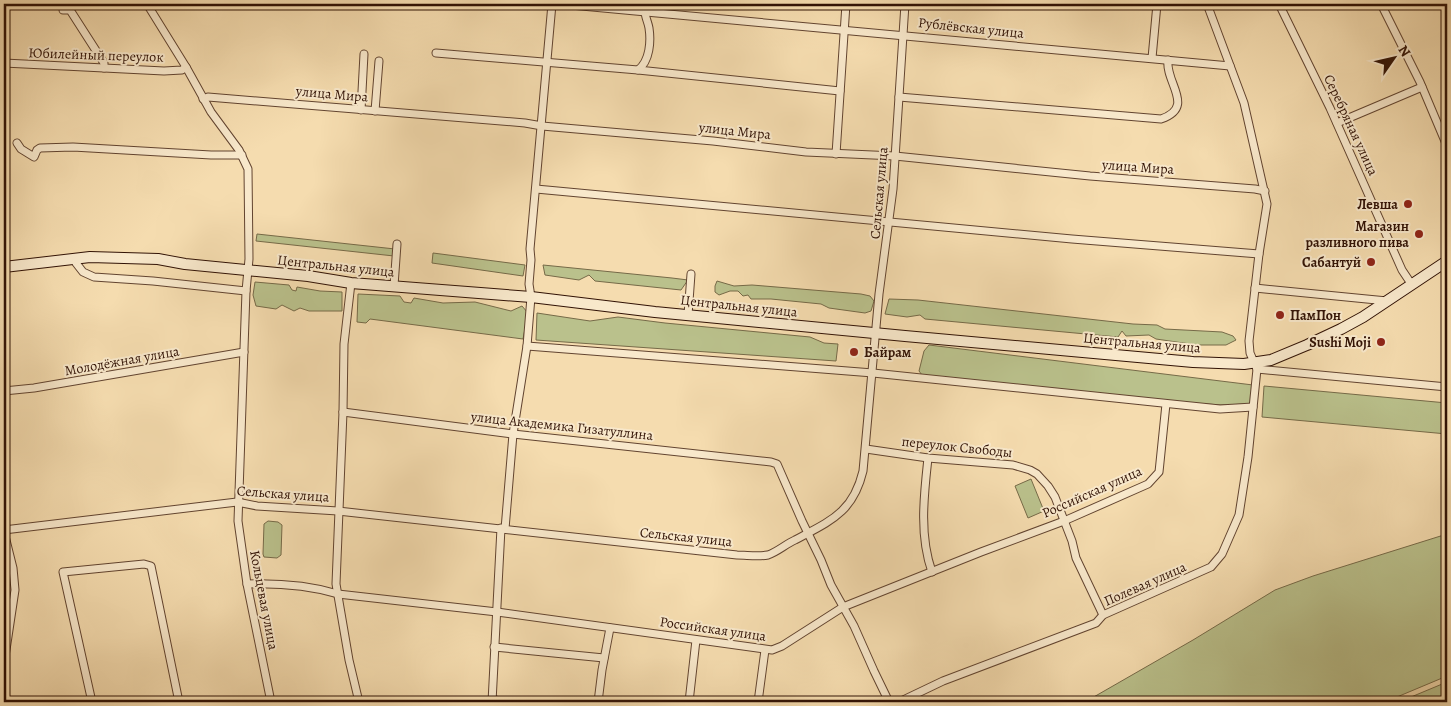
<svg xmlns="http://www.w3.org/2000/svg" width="1451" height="706" font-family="Alegreya,serif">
<rect width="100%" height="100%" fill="#f5dcaf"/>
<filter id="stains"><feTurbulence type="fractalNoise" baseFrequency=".004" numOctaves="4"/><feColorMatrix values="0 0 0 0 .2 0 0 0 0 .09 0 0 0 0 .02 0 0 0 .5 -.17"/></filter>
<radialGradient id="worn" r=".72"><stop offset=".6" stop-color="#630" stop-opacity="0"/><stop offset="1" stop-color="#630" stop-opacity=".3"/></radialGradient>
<g fill="#bac18c" stroke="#766a48">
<polygon points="257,234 395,249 394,256 256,241"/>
<polygon points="433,253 525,265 523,276 432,263"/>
<polygon points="543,265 672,278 688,280 681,290 595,281 589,275 579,280 545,275"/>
<polygon points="717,281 734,286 752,285 861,294 870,296 874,301 871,311 865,313 829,308 821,304 771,299 751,299 748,295 743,296 738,291 730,291 719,295 715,292 715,286"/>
<polygon points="255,282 289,285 292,290 296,291 297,287 320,291 342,292 342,311 309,311 300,308 294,311 282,305 276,309 256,306 253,295"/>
<polygon points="358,294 400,296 404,302 411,303 414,298 443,303 475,302 511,311 522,306 528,313 523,339 370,319 366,323 357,322"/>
<polygon points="889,299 918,300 1133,324 1157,325 1165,329 1222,332 1233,336 1236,340 1226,345 1197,345 1156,339 1149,335 1126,336 1122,331 1118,337 925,319 920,315 907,317 885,314"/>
<polygon points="537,313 590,321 618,317 665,323 810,337 824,343 838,344 836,361 536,340"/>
<polygon points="929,345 1253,385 1250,404 1221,405 1162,401 922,375 919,371 924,351"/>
<polygon points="1264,386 1447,403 1447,434 1262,417"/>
<polygon points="1031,479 1044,511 1028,518 1015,486"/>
<polygon points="268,521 278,522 282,525 281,555 277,558 264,557 263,554 264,524"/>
<polygon points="1447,534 1447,676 1385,702 1085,702 1193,640 1275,590 1313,576"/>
<polygon points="1447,682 1447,699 1439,702 1399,702"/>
</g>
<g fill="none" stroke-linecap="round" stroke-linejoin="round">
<defs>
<g id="street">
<polyline points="147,4 186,67 211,112 239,150 248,169 249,259 246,291 238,521 247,584 271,702"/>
<polyline points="560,4 1230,66"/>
<polyline points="1207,4 1244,103 1267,204 1259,254 1249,341 1250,353 1257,369 1447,387"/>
<polyline points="1279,4 1330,108 1402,270 1412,285"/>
<polyline points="1381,4 1420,82 1447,146"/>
<polyline points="63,10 70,10 104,63 104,68"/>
<path d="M436 53 638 70C650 61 651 41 649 28 648 22 645 17 645 11"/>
<polyline points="1152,58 1157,4"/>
<polyline points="4,63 164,71 182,70 186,67"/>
<polyline points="638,70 840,91"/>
<path d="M899 97 1161 119C1196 107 1165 83 1168 60"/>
<polyline points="203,99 208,97 525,123 542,126 713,141 806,152 895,156 1090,176 1255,189 1265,191"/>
<polyline points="361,110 364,54"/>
<polyline points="375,111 379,61"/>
<polyline points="1337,123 1422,87"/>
<polyline points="17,143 21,149 34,157 37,150 40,148 73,147 211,155 242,155"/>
<polyline points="836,154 846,4"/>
<polyline points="536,189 1072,239 1259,254"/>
<polyline points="75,258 76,263 83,272 94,277 153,281 246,291"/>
<polyline points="351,283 344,344 343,412 336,584 349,660 359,702"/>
<polyline points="394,286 397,244"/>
<polyline points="1255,288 1387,301"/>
<polyline points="688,315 691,274"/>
<polyline points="527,346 873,373 1220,409 1253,407"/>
<polyline points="4,391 34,388 244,352"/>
<polyline points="343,412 513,434 771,462 777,464 802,521 821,560 831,585 854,626 874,671 889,702"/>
<polyline points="866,449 928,458 1013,465 1030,470 1037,474 1048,486 1055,497 1072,541 1076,558 1103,615"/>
<path d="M928 458C924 495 919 535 932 572"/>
<polyline points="505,529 513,434 527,346 531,297 529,284 531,260 530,249 552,4"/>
<path d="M4 530 237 502 257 506 338 511 737 555C747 555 758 557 768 555 777 552 786 544 795 540 830 521 853 513 863 471L879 294 893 189 905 4"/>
<polyline points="4,532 13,568 15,590 4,663"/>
<path d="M247 584C279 583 308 585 338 594L497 612 772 650 782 646 843 607 981 552 1064 521 1148 484 1159 472 1166 404"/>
<polyline points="494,647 604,658"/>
<polyline points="493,699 501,702"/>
<polyline points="92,702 63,572 144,564 151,566 179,702"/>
<polyline points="492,702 501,528"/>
<polyline points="598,702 602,670 610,628"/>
<polyline points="689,702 696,640"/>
<polyline points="758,702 765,650"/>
<polyline points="899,702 943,681 1096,623 1103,615 1211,567 1222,554 1239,515 1248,457 1257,369"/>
</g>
<polyline id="secondary" points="4,267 90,257 158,259 185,264 308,276 351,283 531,297 655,312 905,336 1193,362 1244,364 1271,360 1307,345 1341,329 1363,317 1447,261"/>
</defs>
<use href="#street" stroke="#624430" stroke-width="9"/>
<use href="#secondary" stroke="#311205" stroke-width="12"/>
<use href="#street" stroke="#f8e8cb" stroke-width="7"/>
<use href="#secondary" stroke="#f8e8cb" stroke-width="10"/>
</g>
<g fill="#8f2418" stroke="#f8e8cb" stroke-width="2">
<circle cx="1408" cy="204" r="5"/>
<circle cx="1419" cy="234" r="5"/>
<circle cx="1371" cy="262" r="5"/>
<circle cx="1280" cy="315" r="5"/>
<circle cx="1381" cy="342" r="5"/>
<circle cx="854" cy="352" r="5"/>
</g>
<g text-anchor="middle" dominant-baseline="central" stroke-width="4" stroke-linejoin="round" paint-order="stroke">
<g font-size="14" fill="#311205" stroke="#f8e8cb">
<text transform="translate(971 28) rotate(6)">Рублёвская улица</text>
<text transform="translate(96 55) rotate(2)">Юбилейный переулок</text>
<text transform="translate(332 94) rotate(5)">улица Мира</text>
<text transform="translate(1351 125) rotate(65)">Серебряная улица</text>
<text transform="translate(735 131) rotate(6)">улица Мира</text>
<text transform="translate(1138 167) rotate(4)">улица Мира</text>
<text transform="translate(879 193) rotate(-85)">Сельская улица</text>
<text transform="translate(336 266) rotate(6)">Центральная улица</text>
<text transform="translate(739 306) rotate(6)">Центральная улица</text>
<text transform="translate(1142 343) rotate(5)">Центральная улица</text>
<text transform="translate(122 361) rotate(-10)">Молодёжная улица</text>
<text transform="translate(562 426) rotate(6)">улица Академика Гизатуллина</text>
<text transform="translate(957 447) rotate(6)">переулок Свободы</text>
<text transform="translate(1092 492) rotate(-24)">Российская улица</text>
<text transform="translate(283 494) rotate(4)">Сельская улица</text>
<text transform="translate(686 537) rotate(6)">Сельская улица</text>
<text transform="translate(1145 584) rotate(-24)">Полевая улица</text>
<text transform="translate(264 600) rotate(79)">Кольцевая улица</text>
<text transform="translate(713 629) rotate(8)">Российская улица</text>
</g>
<g font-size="14" font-weight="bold" fill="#311205" stroke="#f8e8cb" text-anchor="end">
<text x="1398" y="204">Левша</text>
<text x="1409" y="226">Магазин<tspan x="1409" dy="16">разливного пива</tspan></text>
<text x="1361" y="262">Сабантуй</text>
<text x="1290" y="315" text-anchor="start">ПамПон</text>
<text x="1371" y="342">Sushi Moji</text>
<text x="864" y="352" text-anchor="start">Байрам</text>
</g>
</g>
<rect width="1451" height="706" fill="none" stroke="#f5dcaf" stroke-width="20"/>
<rect x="5" y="5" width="1441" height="696" fill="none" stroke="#311205" stroke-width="2.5"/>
<rect x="10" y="10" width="1431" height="686" fill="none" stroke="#311205"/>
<g transform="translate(1394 58) rotate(56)" stroke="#f8e8cb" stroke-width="4" paint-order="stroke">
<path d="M0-4L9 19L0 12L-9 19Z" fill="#311205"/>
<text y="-8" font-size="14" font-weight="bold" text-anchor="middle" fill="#311205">N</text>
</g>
<rect width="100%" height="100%" filter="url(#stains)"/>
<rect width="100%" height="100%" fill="url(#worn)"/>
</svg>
